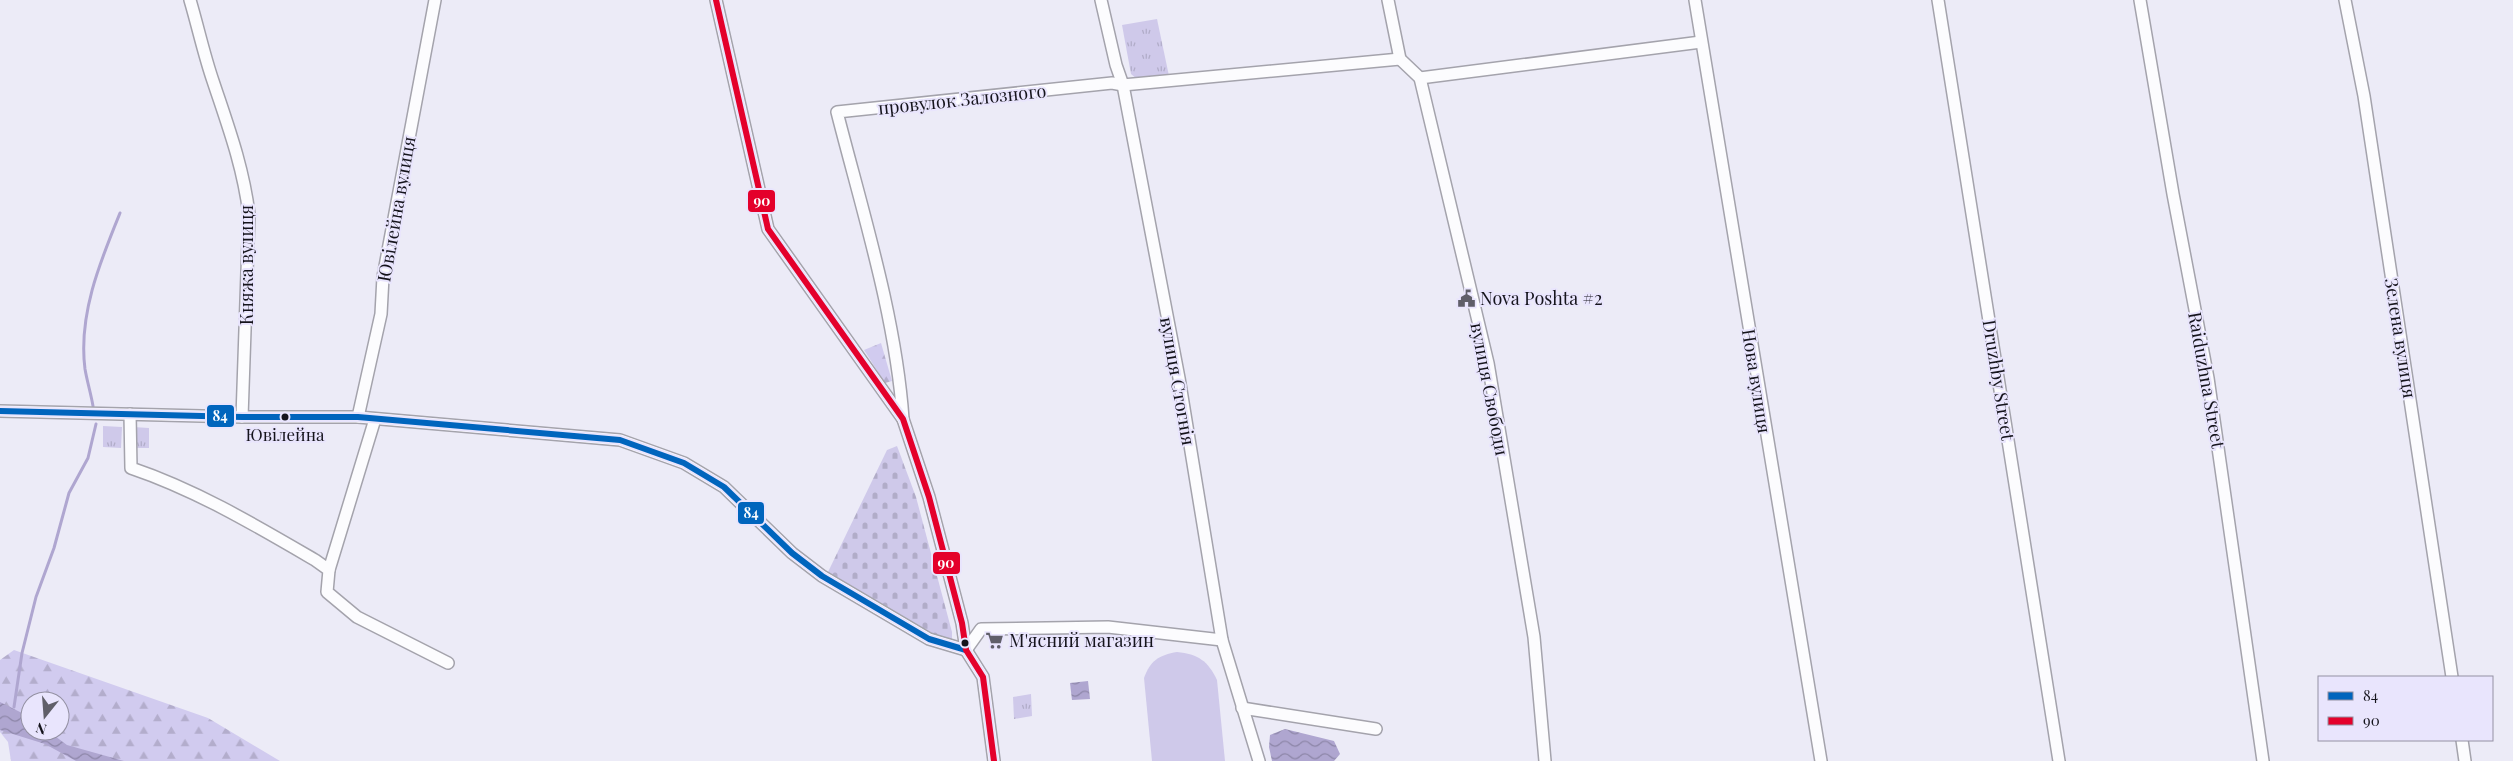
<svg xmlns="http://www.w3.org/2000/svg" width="2513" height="761" font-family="'Playfair Display',serif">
<defs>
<pattern id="grass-tufts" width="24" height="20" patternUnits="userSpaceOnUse" patternTransform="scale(1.25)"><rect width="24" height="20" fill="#cfc9ea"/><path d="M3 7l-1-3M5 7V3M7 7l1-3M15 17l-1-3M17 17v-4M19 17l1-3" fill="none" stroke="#b1acc8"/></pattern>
<pattern id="forest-firs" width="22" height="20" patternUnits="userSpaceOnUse" patternTransform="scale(1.25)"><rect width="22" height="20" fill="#d1cbef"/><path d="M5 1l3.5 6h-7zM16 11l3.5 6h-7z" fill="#b3adcc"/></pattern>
<pattern id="cemetery-stones" width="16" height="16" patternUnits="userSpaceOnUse" patternTransform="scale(1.25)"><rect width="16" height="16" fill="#cfc9ea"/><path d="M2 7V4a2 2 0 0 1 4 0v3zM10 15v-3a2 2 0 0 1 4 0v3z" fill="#b1acc8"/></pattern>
<pattern id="water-waves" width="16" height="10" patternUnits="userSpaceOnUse" patternTransform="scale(1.25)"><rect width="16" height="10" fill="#afa6d0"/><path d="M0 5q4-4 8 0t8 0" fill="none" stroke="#8d86a8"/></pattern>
</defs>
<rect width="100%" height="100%" fill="#ecebf7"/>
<g fill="url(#grass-tufts)">
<polygon points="1157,19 1169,76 1137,79 1131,74 1122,25"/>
<polygon points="103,426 122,427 121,448 103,447"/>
<polygon points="133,427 149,428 149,448 133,448"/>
<polygon points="1031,694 1032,716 1014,719 1013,697"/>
</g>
<g fill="url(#forest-firs)" fill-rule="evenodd">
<polygon points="881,343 892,381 885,383 864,350"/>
<path d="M14 650 208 718 280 761H11L8 742 0 732V660ZM30 701H60V731H30Z"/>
</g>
<polygon fill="url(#cemetery-stones)" points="897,446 916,497 952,632 952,640 946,642 828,572 887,450"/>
<path fill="#cfc9ea" d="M1177 652C1198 654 1208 661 1217 680L1225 761H1152L1144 678C1150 661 1159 655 1177 652Z"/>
<g fill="url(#water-waves)">
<polygon points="1088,681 1090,699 1072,700 1070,683"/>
<polygon points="0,702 30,717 30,731 48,731 67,745 124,761 76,761 45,744 0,730"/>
<polygon points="1285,729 1334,741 1340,754 1334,761 1272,761 1269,747 1270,735"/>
</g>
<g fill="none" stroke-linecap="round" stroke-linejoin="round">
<g stroke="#afa6d0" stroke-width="3">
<path d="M93 406C91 394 87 381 85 369 78 315 100 262 120 213"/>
<polyline points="14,707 22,653 36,597 54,548 69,493 88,458 96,424"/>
</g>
<defs>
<g id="minor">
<path d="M190 0C198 27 204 55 213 81 228 126 243 166 249 214L242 417"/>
<polyline points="716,0 768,229 903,419 929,497 962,623 966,650 983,677 994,761"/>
<polyline points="1101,0 1116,65 1123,85 1179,378 1222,640 1259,761"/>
<polyline points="1388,0 1400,59 1420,78 1488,363 1534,637 1545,761"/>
<polyline points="1695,0 1821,761"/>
<polyline points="1938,0 2059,761"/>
<polyline points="2140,0 2173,194 2208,378 2263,761"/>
<polyline points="2345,0 2364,96 2452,677"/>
<polyline points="1420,78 1701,42"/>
<polyline points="0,411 242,417 358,417 620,440 684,463 724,487 792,553 822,576 929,639 966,650"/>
<path d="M130 414 131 468C196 490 255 525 315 560L329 570 327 592 357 617 448 663"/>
<polyline points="358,417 381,314 383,277 435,0"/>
<path d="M903 419C896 317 862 210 837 112L1112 83 1123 85 1400 59"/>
<polyline points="329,570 375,419"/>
<polyline points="966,650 981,629 1108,627 1222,640"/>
<polyline points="1242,708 1376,729"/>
<polyline points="2462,740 2465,761"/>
</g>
</defs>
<use href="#minor" stroke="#a4a3ac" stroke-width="14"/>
<use href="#minor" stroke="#fcfcfe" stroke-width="11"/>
<defs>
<polyline id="bus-1" points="0,411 242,417 358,417 620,440 684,463 724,487 792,553 822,576 929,639 966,650"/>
<polyline id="bus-2" points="716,0 768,229 903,419 929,497 962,623 966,650 983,677 994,761"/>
</defs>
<use href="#bus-1" stroke="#e9e5fd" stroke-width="10"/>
<use href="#bus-2" stroke="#e9e5fd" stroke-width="10"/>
<use href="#bus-1" stroke="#0065bd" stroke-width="6"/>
<use href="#bus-2" stroke="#e4002b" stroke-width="6"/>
</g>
<defs>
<symbol id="civic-bare" viewBox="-9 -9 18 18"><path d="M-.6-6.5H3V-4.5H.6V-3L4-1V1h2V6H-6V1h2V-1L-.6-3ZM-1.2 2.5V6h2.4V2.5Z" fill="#605f69" stroke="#e9e5fd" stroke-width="2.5" paint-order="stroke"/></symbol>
<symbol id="supermarket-bare" viewBox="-9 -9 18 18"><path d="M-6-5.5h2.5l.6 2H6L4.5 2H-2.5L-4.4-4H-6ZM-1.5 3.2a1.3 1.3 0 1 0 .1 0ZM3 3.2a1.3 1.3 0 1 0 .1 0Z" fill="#605f69" stroke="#e9e5fd" stroke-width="2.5" paint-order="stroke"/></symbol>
</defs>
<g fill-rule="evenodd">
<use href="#civic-bare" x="1454" y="286" width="25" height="25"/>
<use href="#supermarket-bare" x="982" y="628" width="25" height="25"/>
</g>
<g fill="#15141c" stroke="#e9e5fd" stroke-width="2">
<circle cx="285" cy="417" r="4.5"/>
<circle cx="965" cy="643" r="4.5"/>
</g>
<g text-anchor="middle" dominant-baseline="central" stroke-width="4" stroke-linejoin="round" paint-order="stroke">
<g font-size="17" fill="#15141c" stroke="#e9e5fd">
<text x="285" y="434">Ювілейна</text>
</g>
<g font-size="18" fill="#15141c" stroke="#e9e5fd">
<text transform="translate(962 99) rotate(-6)">провулок Залозного</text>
<text transform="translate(396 209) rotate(-80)">Ювілейна вулиця</text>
<text transform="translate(246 265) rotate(-90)">Княжа вулиця</text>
<text transform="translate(2401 338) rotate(81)">Зелена вулиця</text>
<text transform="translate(1999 380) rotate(81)">Druzhby Street</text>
<text transform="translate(2207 380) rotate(80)">Raiduzhna Street</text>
<text transform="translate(1178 381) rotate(80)">вулиця Стогнія</text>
<text transform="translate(1757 381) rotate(81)">Нова вулиця</text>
<text transform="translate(1490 389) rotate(79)">вулиця Свободи</text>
</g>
<g font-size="18" fill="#15141c" stroke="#e9e5fd" text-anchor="start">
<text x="1480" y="298">Nova Poshta #2</text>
<text x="1009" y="640">М'ясний магазин</text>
</g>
</g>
<g stroke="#e9e5fd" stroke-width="2">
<rect x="747" y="189" width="29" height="24" rx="5" fill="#e4002b"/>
<rect x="206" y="404" width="29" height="24" rx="5" fill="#0065bd"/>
<rect x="737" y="501" width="28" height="24" rx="5" fill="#0065bd"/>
<rect x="932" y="551" width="29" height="24" rx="5" fill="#e4002b"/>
</g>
<g font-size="14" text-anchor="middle" font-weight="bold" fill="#fff">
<text x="762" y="206">90</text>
<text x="220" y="421">84</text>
<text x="751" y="518">84</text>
<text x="946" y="568">90</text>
</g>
<rect x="2318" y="676" width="175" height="65" fill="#e9e5fd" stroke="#9491a3"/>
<rect x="2328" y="692" width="25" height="8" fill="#0065bd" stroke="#9491a3"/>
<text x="2363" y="701" font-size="15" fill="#15141c">84</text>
<rect x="2328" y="717" width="25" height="8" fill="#e4002b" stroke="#9491a3"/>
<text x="2363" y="726" font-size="15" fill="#15141c">90</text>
<g transform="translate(45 716) rotate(197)"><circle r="24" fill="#e9e5fd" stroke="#9491a3"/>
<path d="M0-4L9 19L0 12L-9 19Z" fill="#605f69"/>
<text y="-8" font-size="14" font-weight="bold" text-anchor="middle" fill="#15141c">N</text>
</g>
</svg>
